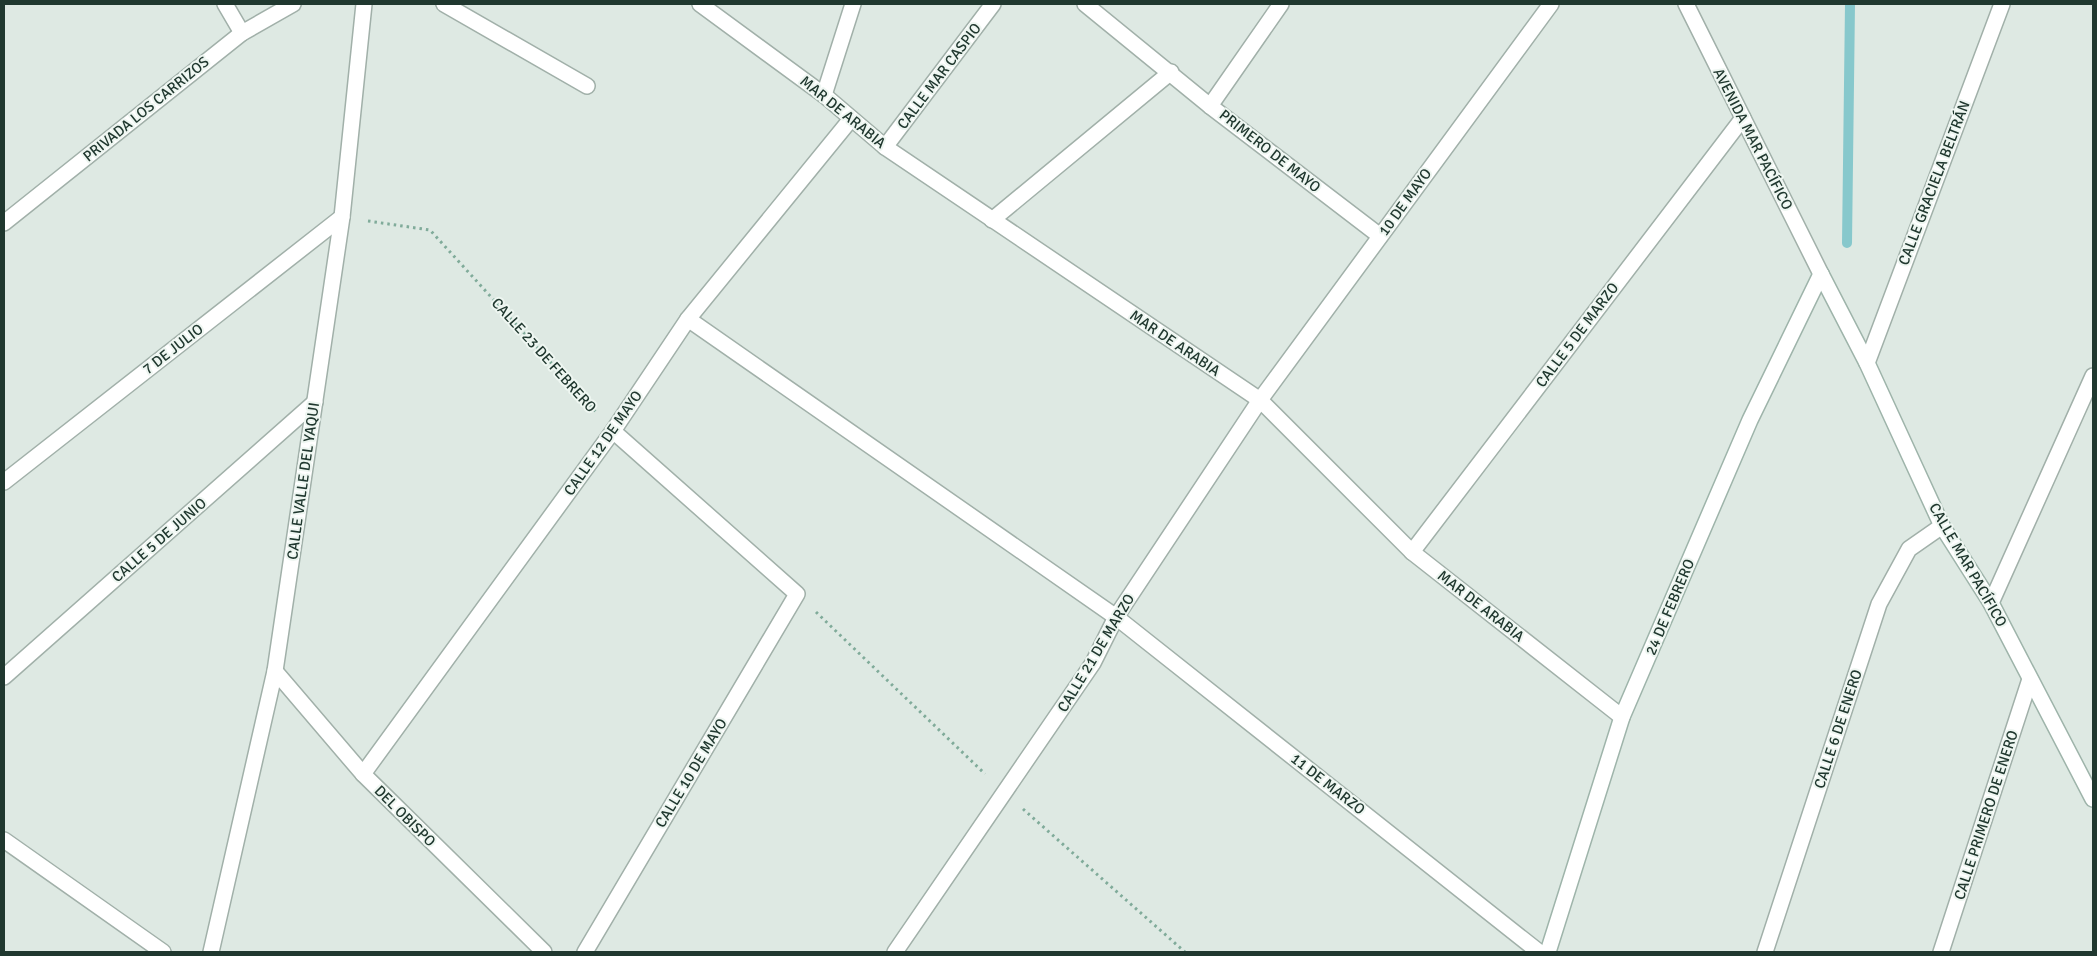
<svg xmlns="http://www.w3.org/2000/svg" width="2097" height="956" font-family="Signika,sans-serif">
<rect width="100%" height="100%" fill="#dee9e3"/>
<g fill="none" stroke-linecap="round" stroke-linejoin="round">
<polyline stroke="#87c8cc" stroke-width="10" points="1847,243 1850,4"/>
<defs>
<g id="street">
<polyline points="225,4 242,33"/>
<polyline points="444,4 587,86"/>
<polyline points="700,4 824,95 885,147 1260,400 1412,552 1622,717"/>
<polyline points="1085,4 1210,106 1380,236"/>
<polyline points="1686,4 1821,274"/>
<polyline points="824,95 853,4"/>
<polyline points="1210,106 1281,4"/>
<polyline points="885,147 993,4"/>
<polyline points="992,220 1171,72"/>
<polyline points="4,223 242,33 293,4"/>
<polyline points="688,319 1116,617 1539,952"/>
<polyline points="1867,363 2002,4"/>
<polyline points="4,482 342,217"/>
<polyline points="1412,552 1743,118"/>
<polyline points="1991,603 2093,376"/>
<polyline points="275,671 363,774 544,952"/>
<polyline points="4,677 315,402"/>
<polyline points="363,774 613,431 688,319 851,119"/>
<polyline points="4,840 163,952"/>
<polyline points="211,952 275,671 342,217 364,4"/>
<polyline points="585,952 797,594 613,431"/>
<polyline points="895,952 1093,663 1116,617 1260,400 1551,4"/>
<polyline points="1765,952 1879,604 1909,549 1942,526"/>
<polyline points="1941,952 2030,679"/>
</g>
<g id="secondary">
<polyline points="1821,274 1867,363 1942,526 1991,603 2093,799"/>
<polyline points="1548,952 1622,717 1750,420 1821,274"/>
</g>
</defs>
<use href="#street" stroke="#a1b0a9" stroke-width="18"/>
<use href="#secondary" stroke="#9eb4aa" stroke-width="18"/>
<g stroke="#80ab9a" stroke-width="3" stroke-dasharray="2.5 4" stroke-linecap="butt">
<polyline points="368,221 430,230 596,412"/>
<polyline points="816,612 985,774"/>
<polyline points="1023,809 1185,952"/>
</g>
<use href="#street" stroke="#fff" stroke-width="15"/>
<use href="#secondary" stroke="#fff" stroke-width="15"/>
</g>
<g text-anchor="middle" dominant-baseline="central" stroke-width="4" stroke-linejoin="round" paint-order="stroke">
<g font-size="15" fill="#20382f" stroke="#eef6f1">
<text transform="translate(939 76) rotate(-53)">CALLE MAR CASPIO</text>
<text transform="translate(146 109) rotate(-39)">PRIVADA LOS CARRIZOS</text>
<text transform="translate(843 112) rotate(39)">MAR DE ARABIA</text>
<text transform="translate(1753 139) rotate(63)">AVENIDA MAR PACÍFICO</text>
<text transform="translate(1270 151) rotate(38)">PRIMERO DE MAYO</text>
<text transform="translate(1934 183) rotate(-69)">CALLE GRACIELA BELTRÁN</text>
<text transform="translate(1405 202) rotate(-54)">10 DE MAYO</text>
<text transform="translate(1577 335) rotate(-53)">CALLE 5 DE MARZO</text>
<text transform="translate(1175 343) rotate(34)">MAR DE ARABIA</text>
<text transform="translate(173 349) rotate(-38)">7 DE JULIO</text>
<text transform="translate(544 355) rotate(48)">CALLE 23 DE FEBRERO</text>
<text transform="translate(603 443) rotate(-55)">CALLE 12 DE MAYO</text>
<text transform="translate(303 481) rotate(-82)">CALLE VALLE DEL YAQUI</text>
<text transform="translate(159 540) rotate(-41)">CALLE 5 DE JUNIO</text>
<text transform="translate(1968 565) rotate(60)">CALLE MAR PACÍFICO</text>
<text transform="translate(1481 606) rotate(38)">MAR DE ARABIA</text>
<text transform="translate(1670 607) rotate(-67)">24 DE FEBRERO</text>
<text transform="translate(1096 653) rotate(-59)">CALLE 21 DE MARZO</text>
<text transform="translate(1838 729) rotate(-72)">CALLE 6 DE ENERO</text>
<text transform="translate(691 773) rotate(-59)">CALLE 10 DE MAYO</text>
<text transform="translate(1328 784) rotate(38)">11 DE MARZO</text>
<text transform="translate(1986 815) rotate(-72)">CALLE PRIMERO DE ENERO</text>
<text transform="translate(405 816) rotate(45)">DEL OBISPO</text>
</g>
</g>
<rect width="2097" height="956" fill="none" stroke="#20382f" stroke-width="10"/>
</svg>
